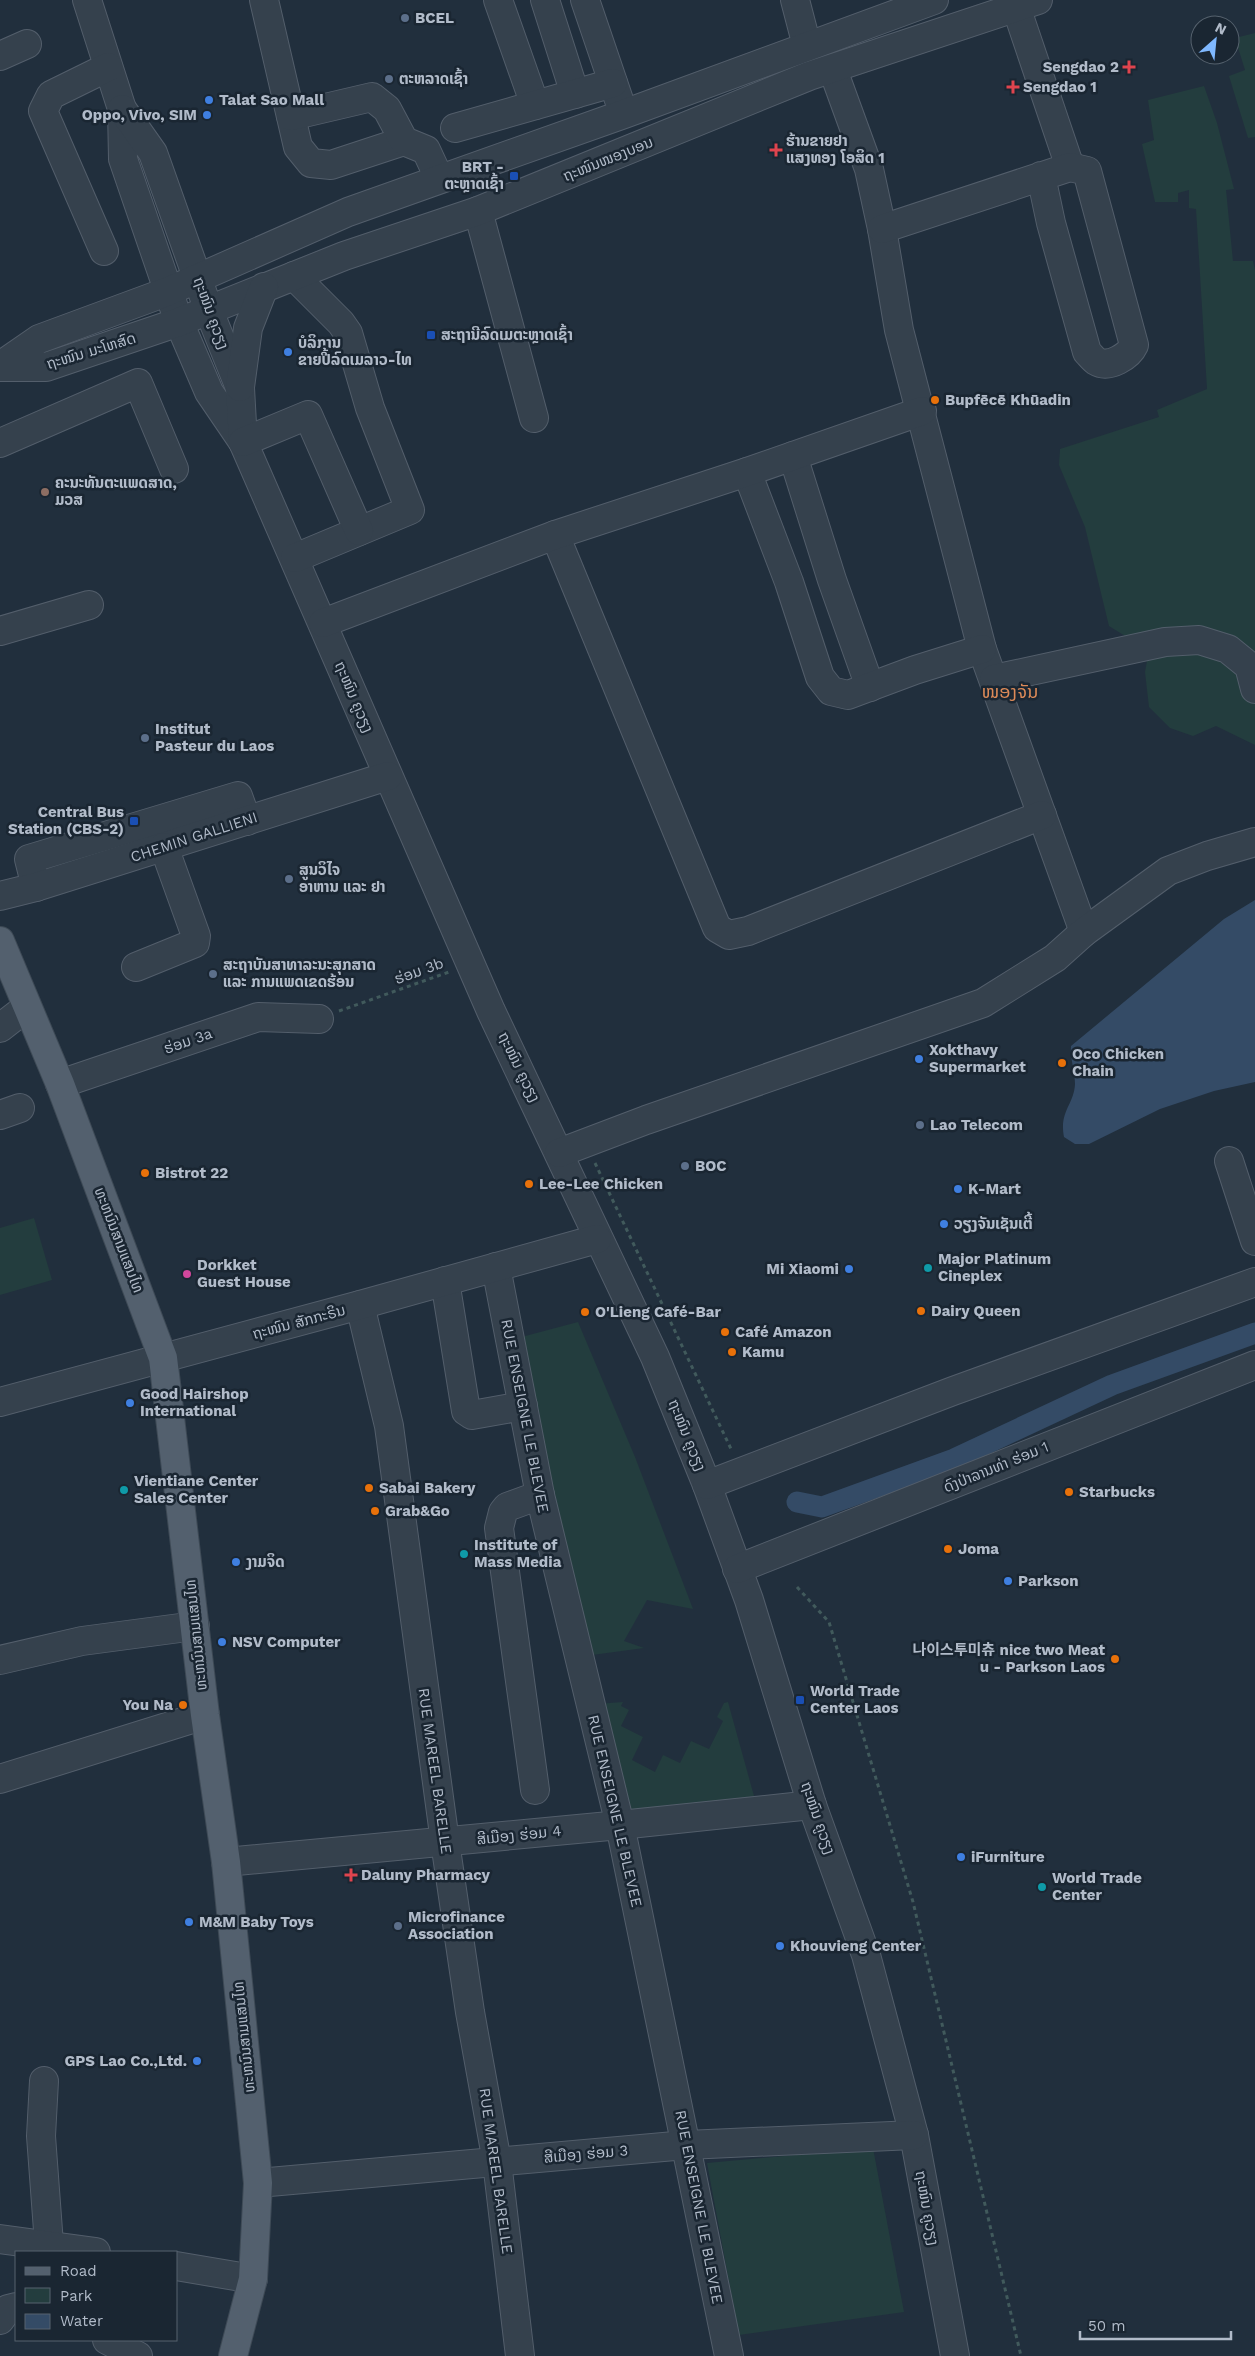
<svg xmlns="http://www.w3.org/2000/svg" width="1255" height="2356" font-family="'Work Sans','Noto Sans KR','Noto Sans Lao',sans-serif">
<rect width="100%" height="100%" fill="#212f3d"/>
<g fill="#233d3e">
<polygon points="1255,33 1255,137 1248,138 1229,76 1245,70 1235,38"/>
<polygon points="1204,86 1217,123 1234,189 1226,190 1233,261 1253,261 1255,270 1255,745 1216,726 1193,736 1170,728 1149,707 1145,672 1147,661 1130,639 1109,626 1085,527 1059,465 1060,449 1159,417 1157,410 1207,389 1196,209 1189,208 1189,190 1178,193 1178,202 1155,202 1142,144 1154,140 1148,100"/>
<polygon points="34,1218 52,1280 0,1295 0,1228"/>
<polygon points="578,1322 635,1457 693,1609 647,1600 624,1641 644,1648 592,1655 514,1339"/>
<polygon points="623,1702 621,1706 629,1710 621,1726 643,1737 632,1760 655,1772 663,1755 680,1763 691,1741 709,1749 723,1721 717,1717 724,1703 728,1702 754,1796 628,1818 596,1704"/>
<polygon points="873,2148 904,2312 739,2335 707,2163"/>
</g>
<path fill="#344b66" d="M1255 900V1082L1214 1091 1160 1109 1089 1144H1075L1064 1137C1059 1111 1074 1105 1075 1084 1075 1071 1070 1059 1071 1046L1224 919Z"/>
<g fill="none" stroke-linecap="round" stroke-linejoin="round">
<polyline stroke="#344b66" stroke-width="21" points="797,1502 822,1507 954,1459 1112,1385 1255,1333"/>
<defs>
<g id="minor">
<polyline points="87,0 122,109 123,159 179,322 209,392 243,442 491,1011 655,1357 707,1485 749,1600 812,1805 866,1955 914,2135 955,2356"/>
<polyline points="264,0 298,147 311,163 331,165 404,141"/>
<polyline points="498,0 535,105"/>
<polyline points="545,0 575,94"/>
<polyline points="585,0 619,100"/>
<polyline points="795,0 807,46"/>
<polyline points="1016,7 1070,167"/>
<polyline points="0,56 27,44"/>
<polyline points="833,70 869,169 882,229 899,330 982,649 1084,932"/>
<polyline points="122,109 153,153 209,311 240,388 243,442"/>
<polyline points="291,116 372,97 387,109 404,141 426,150 439,178"/>
<polyline points="455,128 613,83"/>
<polyline points="478,211 534,418"/>
<path d="M882 229 1070 167 1087 171 1134 345C1129 356 1109 369 1096 361 1093 359 1090 355 1087 352L1051 223 1041 176"/>
<polyline points="104,251 43,111 51,95 108,67"/>
<polyline points="294,276 341,323 348,333 370,408 410,510 295,558"/>
<polyline points="0,366 39,339 169,291 348,212 624,114 934,0"/>
<polyline points="0,367 46,367 179,322 344,256 478,211 809,76 1038,0"/>
<polyline points="240,387 248,328 264,287"/>
<polyline points="243,442 308,415 359,531"/>
<polyline points="0,443 138,383 174,469"/>
<polyline points="793,456 832,580 870,687"/>
<polyline points="747,472 789,582 820,677 831,691 848,695 915,670 982,649"/>
<polyline points="555,535 717,928 729,935 748,931 1042,815"/>
<polyline points="323,623 555,535 747,472 922,411"/>
<polyline points="0,631 89,605"/>
<polyline points="994,679 1165,642 1199,640 1228,649 1249,666 1255,689"/>
<polyline points="36,887 29,859 238,796 247,821"/>
<polyline points="0,896 36,887 388,776"/>
<polyline points="136,967 195,943 196,936 164,847"/>
<polyline points="0,1028 27,1007"/>
<polyline points="60,1084 258,1017 319,1019"/>
<polyline points="0,1115 20,1108"/>
<polyline points="559,1153 646,1120 983,1003 1055,958 1084,932 1168,871 1207,856 1255,842"/>
<polyline points="1229,1161 1255,1241"/>
<polyline points="496,1267 540,1495 620,1825 729,2356"/>
<polyline points="445,1281 466,1411 472,1415 523,1406"/>
<polyline points="360,1305 389,1426 445,1842 470,2012 497,2162 520,2356"/>
<polyline points="0,1402 360,1305 597,1239"/>
<polyline points="707,1485 953,1391 1255,1282"/>
<polyline points="737,1569 1255,1365"/>
<polyline points="0,1660 82,1641 195,1626"/>
<polyline points="0,1779 205,1715"/>
<polyline points="535,1790 499,1528 503,1512 507,1507 540,1495"/>
<polyline points="226,1862 620,1825 812,1805"/>
<polyline points="44,2081 41,2136 49,2244"/>
<polyline points="258,2183 686,2145 914,2135"/>
<polyline points="0,2239 96,2252"/>
<polyline points="176,2266 253,2279"/>
<polyline points="0,2320 8,2309 16,2307"/>
<polyline points="107,2340 138,2356"/>
</g>
<polyline id="major" points="0,941 60,1084 163,1358 205,1715 226,1862 258,2183 253,2279 233,2356"/>
</defs>
<use href="#minor" stroke="#535e6b" stroke-width="30"/>
<use href="#major" stroke="#3e4a56" stroke-width="30"/>
<g stroke="#415a5c" stroke-width="3" stroke-dasharray="4 4" stroke-linecap="butt">
<polyline points="339,1011 449,972"/>
<polyline points="595,1163 732,1451"/>
<polyline points="797,1587 829,1622 913,1902 1021,2356"/>
</g>
<use href="#minor" stroke="#35414d" stroke-width="28"/>
<use href="#major" stroke="#53606e" stroke-width="28"/>
</g>
<g fill="#5c6f8a" stroke="#1a2632" stroke-width="2">
<circle cx="405" cy="18" r="5"/>
<circle cx="389" cy="79" r="5"/>
<circle cx="145" cy="738" r="5"/>
<circle cx="289" cy="879" r="5"/>
<circle cx="213" cy="974" r="5"/>
<circle cx="920" cy="1125" r="5"/>
<circle cx="685" cy="1166" r="5"/>
<circle cx="398" cy="1926" r="5"/>
</g>
<g fill="#e0444e" stroke="#1a2632" stroke-width="2">
<path d="M1126.5 59.5h5v5h5v5h-5v5h-5v-5h-5v-5h5z"/>
<path d="M1010.5 79.5h5v5h5v5h-5v5h-5v-5h-5v-5h5z"/>
<path d="M773.5 142.5h5v5h5v5h-5v5h-5v-5h-5v-5h5z"/>
<path d="M348.5 1867.5h5v5h5v5h-5v5h-5v-5h-5v-5h5z"/>
</g>
<g fill="#3f7fe0" stroke="#1a2632" stroke-width="2">
<circle cx="209" cy="100" r="5"/>
<circle cx="207" cy="115" r="5"/>
<circle cx="288" cy="352" r="5"/>
<circle cx="919" cy="1059" r="5"/>
<circle cx="958" cy="1189" r="5"/>
<circle cx="944" cy="1224" r="5"/>
<circle cx="849" cy="1269" r="5"/>
<circle cx="130" cy="1403" r="5"/>
<circle cx="236" cy="1562" r="5"/>
<circle cx="1008" cy="1581" r="5"/>
<circle cx="222" cy="1642" r="5"/>
<circle cx="961" cy="1857" r="5"/>
<circle cx="189" cy="1922" r="5"/>
<circle cx="780" cy="1946" r="5"/>
<circle cx="197" cy="2061" r="5"/>
</g>
<g fill="#1a4fb4" stroke="#1a2632" stroke-width="2">
<rect x="509" y="171" width="10" height="10" rx="2.5"/>
<rect x="426" y="330" width="10" height="10" rx="2.5"/>
<rect x="129" y="816" width="10" height="10" rx="2.5"/>
<rect x="795" y="1695" width="10" height="10" rx="2.5"/>
</g>
<g fill="#e8710a" stroke="#1a2632" stroke-width="2">
<circle cx="935" cy="400" r="5"/>
<circle cx="1062" cy="1063" r="5"/>
<circle cx="145" cy="1173" r="5"/>
<circle cx="529" cy="1184" r="5"/>
<circle cx="921" cy="1311" r="5"/>
<circle cx="585" cy="1312" r="5"/>
<circle cx="725" cy="1332" r="5"/>
<circle cx="732" cy="1352" r="5"/>
<circle cx="369" cy="1488" r="5"/>
<circle cx="1069" cy="1492" r="5"/>
<circle cx="375" cy="1511" r="5"/>
<circle cx="948" cy="1549" r="5"/>
<circle cx="1115" cy="1659" r="5"/>
<circle cx="183" cy="1705" r="5"/>
</g>
<circle fill="#8d6e63" stroke="#1a2632" stroke-width="2" cx="45" cy="492" r="5"/>
<g fill="#0f9aa8" stroke="#1a2632" stroke-width="2">
<circle cx="928" cy="1268" r="5"/>
<circle cx="124" cy="1490" r="5"/>
<circle cx="464" cy="1554" r="5"/>
<circle cx="1042" cy="1887" r="5"/>
</g>
<circle fill="#d1479c" stroke="#1a2632" stroke-width="2" cx="187" cy="1274" r="5"/>
<g text-anchor="middle" dominant-baseline="central" stroke-width="5" stroke-linejoin="round" paint-order="stroke">
<g font-size="15" font-weight="bold" fill="#b1bbc9" stroke="#1a2632" text-anchor="start">
<text x="415" y="18">BCEL</text>
<text x="1119" y="67" text-anchor="end">Sengdao 2</text>
<text x="399" y="79">ຕະຫລາດເຊົ້າ</text>
<text x="1023" y="87">Sengdao 1</text>
<text x="219" y="100">Talat Sao Mall</text>
<text x="197" y="115" text-anchor="end">Oppo, Vivo, SIM</text>
<text x="786" y="141">ຮ້ານຂາຍຢາ<tspan x="786" dy="17">ແສງທອງ ໂອສິດ 1</tspan></text>
<text x="504" y="167" text-anchor="end">BRT -<tspan x="504" dy="17">ຕະຫຼາດເຊົ້າ</tspan></text>
<text x="441" y="335">ສະຖານີລົດເມຕະຫຼາດເຊົ້າ</text>
<text x="298" y="343">ບໍລິການ<tspan x="298" dy="17">ຂາຍປີ້ລົດເມລາວ-ໄທ</tspan></text>
<text x="945" y="400">Bupfēcē Khūadin</text>
<text x="55" y="483">ຄະນະທັນຕະແພດສາດ,<tspan x="55" dy="17">ມວສ</tspan></text>
<text x="155" y="729">Institut<tspan x="155" dy="17">Pasteur du Laos</tspan></text>
<text x="124" y="812" text-anchor="end">Central Bus<tspan x="124" dy="17">Station (CBS-2)</tspan></text>
<text x="299" y="870">ສູນວິໄຈ<tspan x="299" dy="17">ອາຫານ ແລະ ຢາ</tspan></text>
<text x="223" y="965">ສະຖາບັນສາທາລະນະສຸກສາດ<tspan x="223" dy="17">ແລະ ການແພດເຂດຮ້ອນ</tspan></text>
<text x="929" y="1050">Xokthavy<tspan x="929" dy="17">Supermarket</tspan></text>
<text x="1072" y="1054">Oco Chicken<tspan x="1072" dy="17">Chain</tspan></text>
<text x="930" y="1125">Lao Telecom</text>
<text x="695" y="1166">BOC</text>
<text x="155" y="1173">Bistrot 22</text>
<text x="539" y="1184">Lee-Lee Chicken</text>
<text x="968" y="1189">K-Mart</text>
<text x="954" y="1224">ວຽງຈັນເຊັນເຕີ້</text>
<text x="938" y="1259">Major Platinum<tspan x="938" dy="17">Cineplex</tspan></text>
<text x="197" y="1265">Dorkket<tspan x="197" dy="17">Guest House</tspan></text>
<text x="839" y="1269" text-anchor="end">Mi Xiaomi</text>
<text x="931" y="1311">Dairy Queen</text>
<text x="595" y="1312">O'Lieng Café-Bar</text>
<text x="735" y="1332">Café Amazon</text>
<text x="742" y="1352">Kamu</text>
<text x="140" y="1394">Good Hairshop<tspan x="140" dy="17">International</tspan></text>
<text x="134" y="1481">Vientiane Center<tspan x="134" dy="17">Sales Center</tspan></text>
<text x="379" y="1488">Sabai Bakery</text>
<text x="1079" y="1492">Starbucks</text>
<text x="385" y="1511">Grab&amp;Go</text>
<text x="474" y="1545">Institute of<tspan x="474" dy="17">Mass Media</tspan></text>
<text x="958" y="1549">Joma</text>
<text x="246" y="1562">ງາມຈິດ</text>
<text x="1018" y="1581">Parkson</text>
<text x="232" y="1642">NSV Computer</text>
<text x="1105" y="1650" text-anchor="end">나이스투미츄 nice two Meat<tspan x="1105" dy="17">u - Parkson Laos</tspan></text>
<text x="810" y="1691">World Trade<tspan x="810" dy="17">Center Laos</tspan></text>
<text x="173" y="1705" text-anchor="end">You Na</text>
<text x="971" y="1857">iFurniture</text>
<text x="361" y="1875">Daluny Pharmacy</text>
<text x="1052" y="1878">World Trade<tspan x="1052" dy="17">Center</tspan></text>
<text x="408" y="1917">Microfinance<tspan x="408" dy="17">Association</tspan></text>
<text x="199" y="1922">M&amp;M Baby Toys</text>
<text x="790" y="1946">Khouvieng Center</text>
<text x="187" y="2061" text-anchor="end">GPS Lao Co.,Ltd.</text>
</g>
<g font-size="15" fill="#b1bbc9" stroke="#1a2632">
<text transform="translate(608 159) rotate(-22)">ຖະໜົນໜອງບອນ</text>
<text transform="translate(211 313) rotate(70)">ຖະໜົນ ຄູວຽງ</text>
<text transform="translate(91 351) rotate(-17)">ຖະໜົນ ມະໂຫສົດ</text>
<text transform="translate(354 697) rotate(67)">ຖະໜົນ ຄູວຽງ</text>
<text transform="translate(194 837) rotate(-18)">CHEMIN GALLIENI</text>
<text transform="translate(419 971) rotate(-20)">ຮ່ອມ 3b</text>
<text transform="translate(188 1041) rotate(-19)">ຮ່ອມ 3a</text>
<text transform="translate(519 1067) rotate(64)">ຖະໜົນ ຄູວຽງ</text>
<text transform="translate(119 1240) rotate(69)">ທະຫນົນສາມແສນໄທ</text>
<text transform="translate(299 1322) rotate(-15)">ຖະໜົນ ສັກກະຣິນ</text>
<text transform="translate(525 1416) rotate(79)">RUE ENSEIGNE LE BLEVEE</text>
<text transform="translate(687 1435) rotate(68)">ຖະໜົນ ຄູວຽງ</text>
<text transform="translate(996 1467) rotate(-22)">ດົງປ່າລານທ່າ ຮ່ອມ 1</text>
<text transform="translate(196 1635) rotate(-96)">ທະຫນົນສາມແສນໄທ</text>
<text transform="translate(435 1771) rotate(82)">RUE MAREEL BARELLE</text>
<text transform="translate(615 1811) rotate(77)">RUE ENSEIGNE LE BLEVEE</text>
<text transform="translate(818 1818) rotate(71)">ຖະໜົນ ຄູວຽງ</text>
<text transform="translate(519 1835) rotate(-6)">ສີເມືອງ ຮ່ອມ 4</text>
<text transform="translate(244 2037) rotate(-96)">ທະຫນົນສາມແສນໄທ</text>
<text transform="translate(586 2154) rotate(-5)">ສີເມືອງ ຮ່ອມ 3</text>
<text transform="translate(496 2171) rotate(82)">RUE MAREEL BARELLE</text>
<text transform="translate(699 2207) rotate(79)">RUE ENSEIGNE LE BLEVEE</text>
<text transform="translate(927 2208) rotate(80)">ຖະໜົນ ຄູວຽງ</text>
</g>
<g font-size="18" fill="#dc8a58" stroke="#1a2632">
<text x="1010" y="691">ໜອງຈັນ</text>
</g>
</g>
<rect x="15" y="2251" width="162" height="90" fill="#1a2632" stroke="#56626e"/>
<rect x="25" y="2267" width="25" height="8" fill="#53606e" stroke="#56626e"/>
<text x="60" y="2276" font-size="15" fill="#b1bbc9">Road</text>
<rect x="25" y="2288" width="25" height="15" fill="#233d3e" stroke="#56626e"/>
<text x="60" y="2301" font-size="15" fill="#b1bbc9">Park</text>
<rect x="25" y="2314" width="25" height="15" fill="#344b66" stroke="#56626e"/>
<text x="60" y="2326" font-size="15" fill="#b1bbc9">Water</text>
<g transform="translate(1215 40) rotate(27)"><circle r="24" fill="#1a2632" stroke="#56626e"/>
<path d="M0-4L9 19L0 12L-9 19Z" fill="#7fb8ff"/>
<text y="-8" font-size="14" font-weight="bold" text-anchor="middle" fill="#b1bbc9">N</text>
</g>
<path d="M1080 2331v8h151v-8" fill="none" stroke="#b1bbc9" stroke-width="2.5"/>
<text x="1088" y="2331" font-size="15" fill="#b1bbc9" stroke="#1a2632" stroke-width="4" paint-order="stroke">50 m</text>
</svg>
